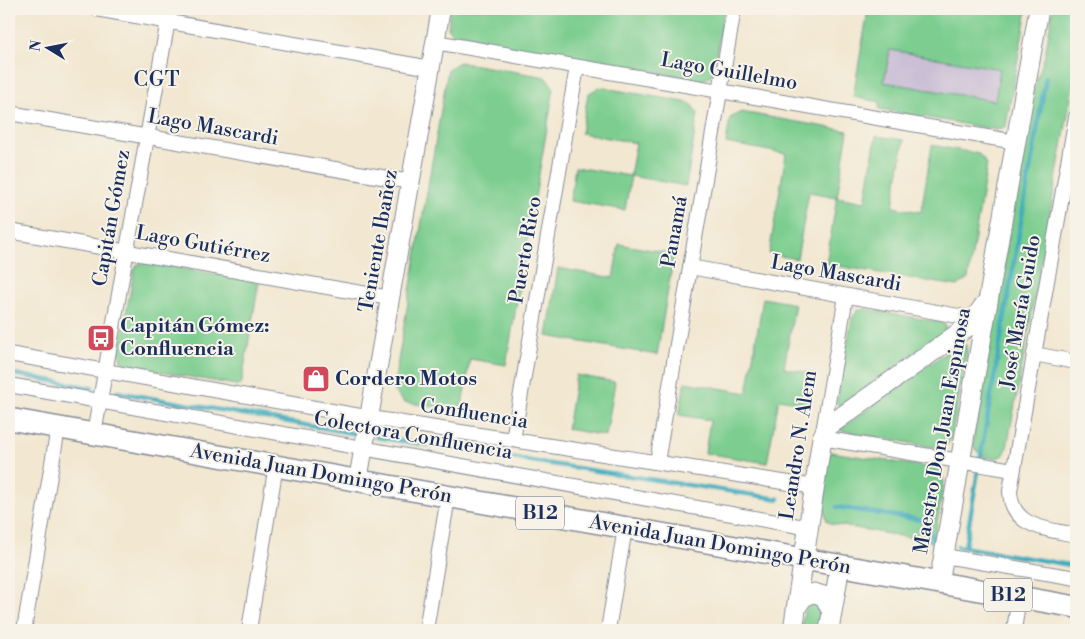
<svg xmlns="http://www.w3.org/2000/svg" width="1085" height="639" font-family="'Libre Bodoni',serif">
<rect width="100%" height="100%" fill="#f7f3e8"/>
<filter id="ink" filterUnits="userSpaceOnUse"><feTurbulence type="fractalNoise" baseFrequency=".02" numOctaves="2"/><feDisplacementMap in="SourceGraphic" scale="10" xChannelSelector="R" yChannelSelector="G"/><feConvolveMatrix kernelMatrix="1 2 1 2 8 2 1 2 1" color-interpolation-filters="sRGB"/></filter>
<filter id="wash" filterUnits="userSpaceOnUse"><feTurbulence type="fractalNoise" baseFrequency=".0096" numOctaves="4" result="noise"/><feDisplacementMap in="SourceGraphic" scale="20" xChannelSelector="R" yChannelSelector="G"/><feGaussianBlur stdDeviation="1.12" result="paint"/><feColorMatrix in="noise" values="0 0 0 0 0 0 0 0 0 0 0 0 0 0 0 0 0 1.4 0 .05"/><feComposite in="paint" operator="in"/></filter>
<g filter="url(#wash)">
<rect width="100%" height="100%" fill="#f2e7d0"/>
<polygon fill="#cbbfd5" points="890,49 1001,69 995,102 884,82"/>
<g fill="#7bcd8f" stroke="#4b7e76" fill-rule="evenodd">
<polygon points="450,9 724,9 714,70 710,77 702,80 455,37 448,28"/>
<path d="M863 9 896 14 897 9H1027L1006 126 997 130 879 109 880 102 853 97 868 10ZM890 50 1000 69 995 101 884 82Z"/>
<path d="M1053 9H1076V70L1007 448 1004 455C993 462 974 456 973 442L1034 88 1045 55Z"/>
<polygon points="459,62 546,77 554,88 506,365 470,359 461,411 403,402 393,390 448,69"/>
<polygon points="599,87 690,103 698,113 686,186 631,176 625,210 570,201 575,167 630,176 636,143 581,133 588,94"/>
<polygon points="741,112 848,131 837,197 865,202 876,136 904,140 893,207 921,212 932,145 979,154 987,164 968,279 957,286 826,264 837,197 809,192 797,259 769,254 786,154 726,143 730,118"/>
<polygon points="619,244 674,254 657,355 547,336 558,268 613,278"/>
<polygon points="146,262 259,282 241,386 128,366 121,361 119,352 134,271 137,265"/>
<polygon points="763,298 795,304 784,368 815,374 810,404 779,399 767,463 705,453 710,420 679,415 685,382 747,393"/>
<polygon points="866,309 939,322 945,325 947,331 839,406 837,402 852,318 858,310"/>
<polygon points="959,343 966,345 967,351 951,439 947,445 937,448 839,430"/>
<polygon points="576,375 615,382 606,436 567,429"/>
<path d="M831 452 933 468 940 471 944 482 934 542 832 524 827 521C822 510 824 460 831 452Z"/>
<polygon points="811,603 819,604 823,611 820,630 801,630 804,612"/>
</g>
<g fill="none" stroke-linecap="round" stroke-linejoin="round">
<g stroke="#3facbe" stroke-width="4.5">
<polyline points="9,373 92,388"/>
<polyline points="117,392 357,434"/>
<polyline points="376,437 779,499"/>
<polyline points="837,507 921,520 927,523 934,542"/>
<polyline points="957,546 1076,566"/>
<polyline points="965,547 1046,77"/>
</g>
</g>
</g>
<g filter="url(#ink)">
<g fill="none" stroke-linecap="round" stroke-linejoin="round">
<defs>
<g id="minor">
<polyline points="96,9 431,68"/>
<polyline points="435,42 1016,142"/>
<polyline points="9,113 411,182"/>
<path d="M1076 117 1010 491C1011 528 1048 529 1076 535"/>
<polyline points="9,231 390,298"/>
<polyline points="690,267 975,319"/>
<polyline points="846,296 822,438 1013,470"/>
<polyline points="9,354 377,419 815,487"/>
<polyline points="1034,354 1076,362"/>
<polyline points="9,385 810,528"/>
<polyline points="94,434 170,9"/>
<polyline points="513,440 577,67"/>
<polyline points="657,462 734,9"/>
<polyline points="944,556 1076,578"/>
<polyline points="24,630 58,428"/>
<polyline points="249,630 276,465"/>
<polyline points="426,630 448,497"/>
<polyline points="608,630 625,528"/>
<polyline points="1014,630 1019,597"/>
</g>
<polyline id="tertiary" points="358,480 441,9"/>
<g id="secondary">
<polyline points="939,583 1039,9"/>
<polyline points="797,606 804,596 814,593 824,596 832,612"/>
<polyline points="793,630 822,438 827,427 970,325 985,304"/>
<polyline points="829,630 840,566"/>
</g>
<polyline id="primary" points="9,419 1076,607"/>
</defs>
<use href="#minor" stroke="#868b97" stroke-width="16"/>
<use href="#tertiary" stroke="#868b97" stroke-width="20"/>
<use href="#secondary" stroke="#868b97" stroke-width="21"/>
<use href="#primary" stroke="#868b97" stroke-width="24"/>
<use href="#minor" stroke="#fff" stroke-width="14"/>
<use href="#tertiary" stroke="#fff" stroke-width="18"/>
<use href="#secondary" stroke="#fff" stroke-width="19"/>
<use href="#primary" stroke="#fff" stroke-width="21"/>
</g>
</g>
<defs>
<symbol id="bus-square" viewBox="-11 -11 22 22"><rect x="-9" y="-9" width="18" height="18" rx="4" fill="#d1495b" stroke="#f7f3e8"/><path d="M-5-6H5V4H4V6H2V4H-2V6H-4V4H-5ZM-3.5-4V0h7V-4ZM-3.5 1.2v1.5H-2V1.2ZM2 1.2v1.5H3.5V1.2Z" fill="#fff"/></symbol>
<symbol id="shop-square" viewBox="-11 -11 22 22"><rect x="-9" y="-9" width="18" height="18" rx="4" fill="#d1495b" stroke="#f7f3e8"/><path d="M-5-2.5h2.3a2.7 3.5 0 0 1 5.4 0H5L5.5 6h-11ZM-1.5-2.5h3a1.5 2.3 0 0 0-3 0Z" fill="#fff"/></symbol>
</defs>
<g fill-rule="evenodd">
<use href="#bus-square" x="85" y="322" width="32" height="32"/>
<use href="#shop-square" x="300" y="363" width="32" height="32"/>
</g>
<g text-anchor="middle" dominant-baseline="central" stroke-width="4" stroke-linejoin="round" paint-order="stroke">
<g fill="#f7f3e8" stroke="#5d6a87" stroke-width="1">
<rect x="516" y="496.5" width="48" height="33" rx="4"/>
<rect x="984" y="578.5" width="48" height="33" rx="4"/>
</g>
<g font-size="19" font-weight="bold" fill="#1b2f5e">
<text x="540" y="513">B12</text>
<text x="1008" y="595">B12</text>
</g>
<g font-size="20" fill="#1b2f5e" stroke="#f7f3e8">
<text transform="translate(729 72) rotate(10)">Lago Guillelmo</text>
<text transform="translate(213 128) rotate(10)">Lago Mascardi</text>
<text transform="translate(112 218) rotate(-80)">Capitán Gómez</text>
<text transform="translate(675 232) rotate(-80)">Panamá</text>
<text transform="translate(379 241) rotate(-80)">Teniente Ibañez</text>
<text transform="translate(203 245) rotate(10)">Lago Gutiérrez</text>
<text transform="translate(526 250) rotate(-80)">Puerto Rico</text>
<text transform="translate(836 274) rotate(10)">Lago Mascardi</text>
<text transform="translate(1021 312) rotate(-80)">José María Guido</text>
<text transform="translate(474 414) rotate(9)">Confluencia</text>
<text transform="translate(943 431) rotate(-80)">Maestro Don Juan Espinosa</text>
<text transform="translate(413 436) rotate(10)">Colectora Confluencia</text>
<text transform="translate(799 445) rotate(-81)">Leandro N. Alem</text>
<text transform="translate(321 474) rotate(10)">Avenida Juan Domingo Perón</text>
<text transform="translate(720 545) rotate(10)">Avenida Juan Domingo Perón</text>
</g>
<g font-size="20" font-weight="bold" fill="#1b2f5e" stroke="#f7f3e8" text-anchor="start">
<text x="120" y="326">Capitán Gómez:<tspan x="120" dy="23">Confluencia</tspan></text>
<text x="335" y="379">Cordero Motos</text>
</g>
<g font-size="21" letter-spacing="1" fill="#1b2f5e" stroke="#f7f3e8">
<text x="157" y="80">CGT</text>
</g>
</g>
<rect width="1085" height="639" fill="none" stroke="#f7f3e8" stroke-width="30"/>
<g transform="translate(48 48) rotate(280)" stroke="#f7f3e8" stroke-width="4" paint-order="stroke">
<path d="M0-4L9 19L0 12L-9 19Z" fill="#1b2f5e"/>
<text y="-8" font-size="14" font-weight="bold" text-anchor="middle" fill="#1b2f5e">N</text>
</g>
</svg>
